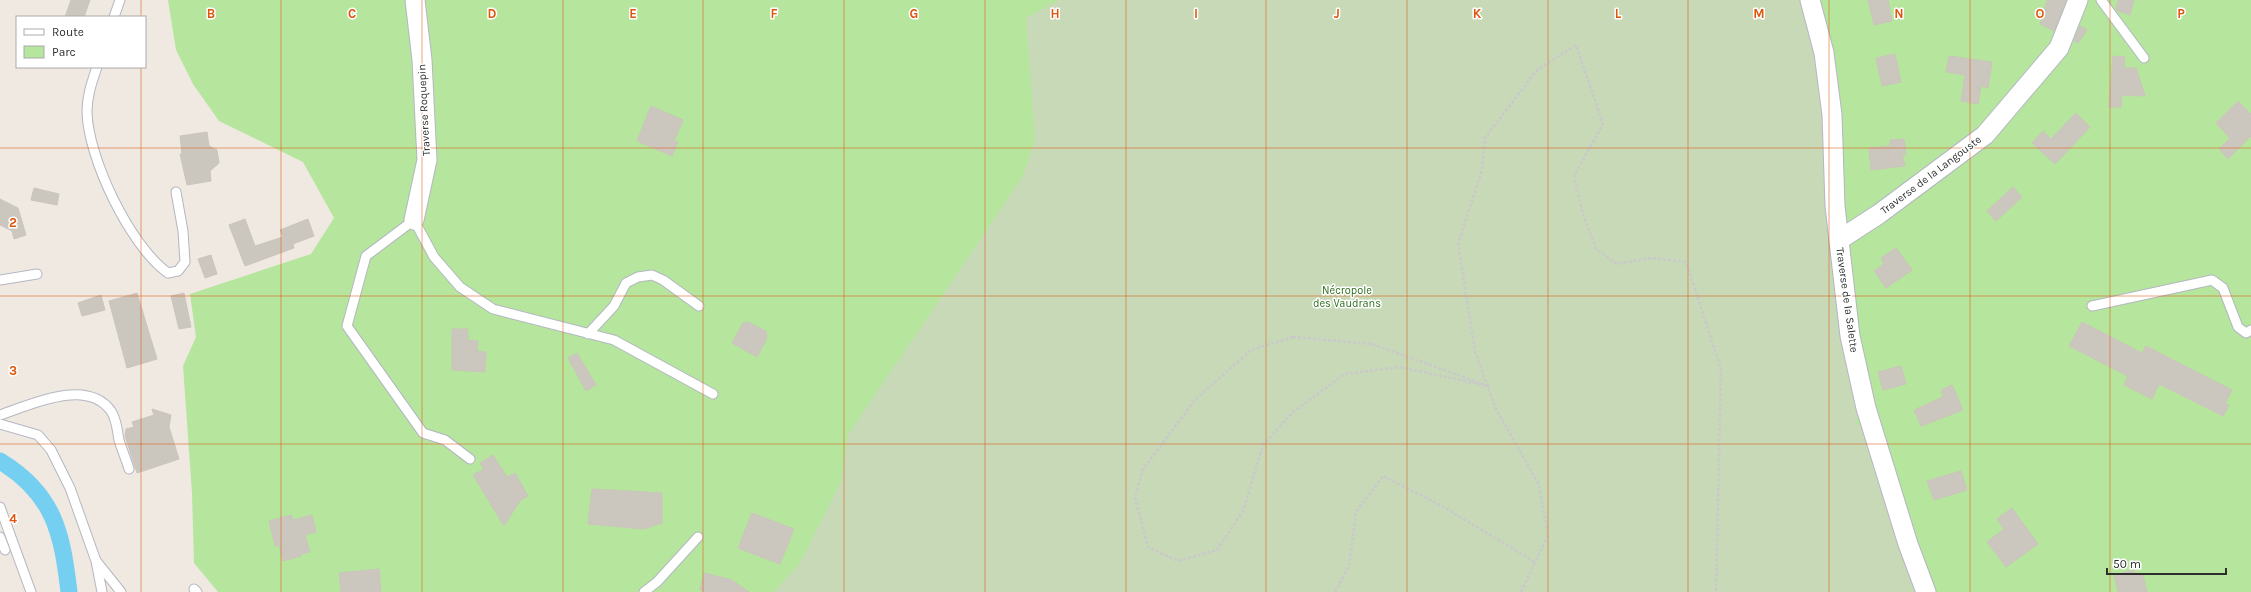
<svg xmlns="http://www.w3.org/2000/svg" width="2251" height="592" font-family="Karla,sans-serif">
<rect width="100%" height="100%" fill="#efe9e1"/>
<polygon fill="#b6e59e" points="168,0 2251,0 2251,592 218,592 194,563 192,493 183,366 196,337 190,294 311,254 334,218 303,162 219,121 193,84 176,50"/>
<polygon fill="#c8d9b8" points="1059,0 1800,0 1818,65 1860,406 1856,423 1866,429 1920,592 774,592 800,563 841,482 848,435 1023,176 1035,140 1026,18"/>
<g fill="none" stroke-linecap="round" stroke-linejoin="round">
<path stroke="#75cff0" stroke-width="17" d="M0 461C54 494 62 532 69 592"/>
</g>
<g fill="#cbc7bf" stroke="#cbc5ba">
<polygon points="71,0 90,0 84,17 65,17"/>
<polygon points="1868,0 1888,0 1892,21 1874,25"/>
<polygon points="2047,0 2066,0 2054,31 2040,24"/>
<polygon points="2118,0 2134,0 2130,15 2116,10"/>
<polygon points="2080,26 2087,30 2078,43 2074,41"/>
<polygon points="1895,54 1901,82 1882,86 1876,58"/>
<polygon points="1949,56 1992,62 1988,88 1981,86 1978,104 1961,101 1965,75 1946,72"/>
<polygon points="2113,56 2125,57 2124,68 2136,68 2145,96 2122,95 2121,107 2109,107"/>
<polygon points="2238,101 2251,114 2251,136 2228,159 2219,149 2230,138 2216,123"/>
<polygon points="651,106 683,120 674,141 678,142 672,156 637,141"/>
<polygon points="2076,113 2090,127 2055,164 2032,143 2043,131 2051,139"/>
<polygon points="207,132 209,146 217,150 219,163 210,171 211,181 187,185 180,154 182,154 180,136"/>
<polygon points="1904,139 1906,155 1902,155 1905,166 1871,170 1869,148 1890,146 1890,140"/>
<polygon points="2013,187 2022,197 1996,221 1987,211"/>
<polygon points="34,188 59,194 57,205 31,200"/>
<polygon points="0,199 18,208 26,235 14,239 12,231 0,225"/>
<polygon points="245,219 255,246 283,237 280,230 308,219 314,236 293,244 294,248 245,266 229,225"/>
<polygon points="1896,248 1912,270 1886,288 1874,271 1884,264 1881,258"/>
<polygon points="211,255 217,274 205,278 198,259"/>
<polygon points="137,293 157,359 127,368 109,301"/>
<polygon points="184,293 191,327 179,329 171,296"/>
<polygon points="101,295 105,310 82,316 78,303"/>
<polygon points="748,322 766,331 767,338 757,357 732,343 743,323"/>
<polygon points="2082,322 2142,353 2146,346 2232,390 2225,403 2229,405 2223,416 2159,384 2152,399 2124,385 2128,376 2069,346"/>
<polygon points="452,329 468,329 468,340 478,341 477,351 486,352 485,372 452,370"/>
<polygon points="577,353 596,385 586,391 568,358"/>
<polygon points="1901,366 1906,384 1883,390 1878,372"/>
<polygon points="1952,385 1963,410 1921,426 1914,410 1943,397 1941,390"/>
<polygon points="152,409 171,415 169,427 179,459 137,473 125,436 126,429 134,427 132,422 154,415"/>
<polygon points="493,455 507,477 515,473 528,496 520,501 504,526 473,475 484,469 480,463"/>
<polygon points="1961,471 1967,490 1934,500 1927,481"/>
<polygon points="592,489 662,493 662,523 644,529 588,524"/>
<polygon points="2012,508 2038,544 2006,567 1987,542 2004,529 1997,519"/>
<polygon points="752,513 794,529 780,564 738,548"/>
<polygon points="291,515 293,520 312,515 316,532 305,535 310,552 301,554 301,556 283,561 279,545 275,546 269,521"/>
<polygon points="379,569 381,592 341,592 339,573"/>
<polygon points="2134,570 2136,576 2143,574 2147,592 2118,592 2114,575"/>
<polygon points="704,573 732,580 749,592 709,592 700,590"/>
</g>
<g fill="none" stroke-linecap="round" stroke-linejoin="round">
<defs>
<g id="lane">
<polyline points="2101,0 2144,58"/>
<polyline points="114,17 120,0"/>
<path d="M97 67C92 82 87 95 87 112 88 158 130 246 168 273L178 271 185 262 183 231 176 192"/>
<polyline points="0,280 37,274"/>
<polyline points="2092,306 2212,280 2223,288 2238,327 2246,333 2251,330"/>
<polyline points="588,334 614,306 626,283 638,277 652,275 663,280 699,306"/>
<path d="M0 415C30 405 87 377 111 411 117 420 117 430 119 440 122 450 126 459 129 469"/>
<polyline points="0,424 38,435 51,450 70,488 96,561 102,592"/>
<polyline points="470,459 445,440 423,433 347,326 366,256 414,220 434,257 460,287 493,309 614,340 713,394"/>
<polyline points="0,507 31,592"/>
<polyline points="0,537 5,550"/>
<polyline points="97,562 121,592"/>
<polyline points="194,589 197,592"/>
<polyline points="644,592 657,582 698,537"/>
</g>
<g id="street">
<polyline points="1810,0 1824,53 1832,115 1835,206 1850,336 1866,408 1908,544 1926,592"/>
<polyline points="414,220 427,160 422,60 415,0"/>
<polyline points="1839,240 1879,214 1985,135 2059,48 2078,0"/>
</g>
</defs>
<use href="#lane" stroke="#b4b7c1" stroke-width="11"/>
<use href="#street" stroke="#b4b7c1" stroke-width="21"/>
<g stroke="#c9c9c9" stroke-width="2.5" stroke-dasharray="3 2" stroke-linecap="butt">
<polygon points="1293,337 1372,344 1488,386 1400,367 1345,374 1293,412 1263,445 1243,511 1217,550 1178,561 1148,547 1135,497 1143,469 1195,400 1251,350"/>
<polyline points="1335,592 1349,566 1356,512 1383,476 1442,506 1535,562"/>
<polyline points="1521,592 1548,535 1539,485 1495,407 1475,351 1458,244 1482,170 1485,138 1537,70 1576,45 1603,124 1574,176 1583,214 1596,249 1617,264 1651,258 1686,262 1721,369 1716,592"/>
</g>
<use href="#lane" stroke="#fff" stroke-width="9"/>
<use href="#street" stroke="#fff" stroke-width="19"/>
</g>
<path fill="none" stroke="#df570e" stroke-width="1" stroke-opacity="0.55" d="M141 0V17M281 0V592M422 0V592M563 0V592M703 0V592M844 0V592M985 0V592M1126 0V592M1266 0V592M1407 0V592M1548 0V592M1688 0V592M1829 0V592M1970 0V592M2110 0V592M141 67V592M0 148H2251M0 296H2251M0 444H2251"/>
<g text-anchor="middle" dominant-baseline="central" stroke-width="3" stroke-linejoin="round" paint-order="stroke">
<g font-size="11" fill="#2e2e2e" stroke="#fff">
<text transform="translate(424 110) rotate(-93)">Traverse Roquepin</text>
<text transform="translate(1931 175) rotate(-37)">Traverse de la Langouste</text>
<text transform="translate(1847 300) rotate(82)">Traverse de la Salette</text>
</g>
<g font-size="11" fill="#2c6e1b" stroke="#fff">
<text x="1347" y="290">Nécropole<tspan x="1347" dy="13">des Vaudrans</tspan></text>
</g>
</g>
<g font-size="13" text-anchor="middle" font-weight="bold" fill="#df570e" stroke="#fff" stroke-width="3" stroke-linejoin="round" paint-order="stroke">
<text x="211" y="18">B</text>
<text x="352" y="18">C</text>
<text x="492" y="18">D</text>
<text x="633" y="18">E</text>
<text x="774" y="18">F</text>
<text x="914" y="18">G</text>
<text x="1055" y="18">H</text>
<text x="1196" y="18">I</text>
<text x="1337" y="18">J</text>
<text x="1477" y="18">K</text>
<text x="1618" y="18">L</text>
<text x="1759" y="18">M</text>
<text x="1899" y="18">N</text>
<text x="2040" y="18">O</text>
<text x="2181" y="18">P</text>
<text x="13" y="227">2</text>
<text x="13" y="375">3</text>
<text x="13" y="523">4</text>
</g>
<rect x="16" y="16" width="130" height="52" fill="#ffffff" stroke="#ababab"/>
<rect x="24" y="29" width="20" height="6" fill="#ffffff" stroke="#ababab"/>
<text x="52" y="36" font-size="12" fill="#2e2e2e">Route</text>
<rect x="24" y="46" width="20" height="12" fill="#b6e59e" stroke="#ababab"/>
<text x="52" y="56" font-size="12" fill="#2e2e2e">Parc</text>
<path d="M2107 568v6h119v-6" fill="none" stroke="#2e2e2e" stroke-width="2"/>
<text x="2113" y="568" font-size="12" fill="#2e2e2e" stroke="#ffffff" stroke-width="3" paint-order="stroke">50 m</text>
</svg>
